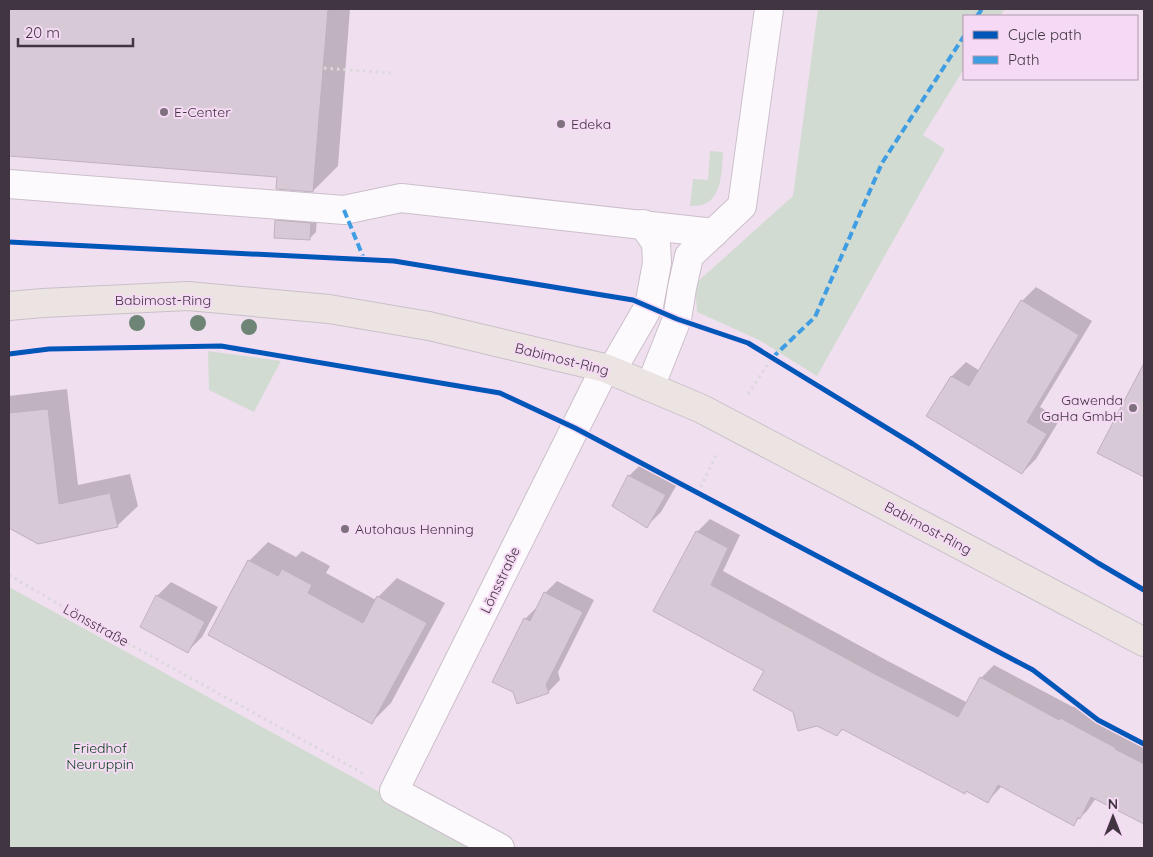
<svg xmlns="http://www.w3.org/2000/svg" width="1153" height="857" font-family="Quicksand,sans-serif">
<rect width="100%" height="100%" fill="#f0e0ef"/>
<g fill="#d1dbd2">
<polygon points="818,9 1005,9 1000,16 964,16 964,69 923,135 945,149 817,376 759,340 697,312 695,284 793,196"/>
<path d="M710 151 723 152C721 175 723 208 690 206L693 179 708 180Z"/>
<polygon points="208,351 281,361 254,412 209,390"/>
<polygon points="9,587 481,848 9,848"/>
</g>
<g fill="#0003">
<polygon points="9,9 350,9 338,166 313,191 278,176 9,154"/>
<polygon points="283,214 317,217 316,232 309,239 276,221"/>
<polygon points="1036,287 1092,321 1040,407 1060,419 1036,459 1022,473 928,415 952,376 966,362 980,371 1022,301"/>
<polygon points="1144,366 1144,476 1099,453"/>
<polygon points="67,389 78,485 130,474 138,506 118,525 38,542 9,526 9,396"/>
<polygon points="643,462 679,481 661,512 647,526 629,476"/>
<polygon points="710,519 740,535 723,571 886,660 968,703 981,678 994,665 1073,707 1075,706 1128,734 1127,736 1144,745 1144,822 1096,798 1087,811 1073,824 1002,786 987,802 844,728 837,735 794,711 766,670 655,610 697,532"/>
<polygon points="268,542 296,557 302,551 330,566 326,573 376,600 378,597 397,578 445,603 391,703 372,722 249,561"/>
<polygon points="557,581 594,600 558,672 560,680 548,692 517,702 525,619 537,607 538,607 545,593"/>
<polygon points="171,582 218,607 202,637 188,651 157,596"/>
</g>
<g fill="#d7cad6" stroke="#bfb2be">
<polygon points="9,9 328,9 313,192 276,189 277,177 9,156"/>
<polygon points="275,220 311,223 310,240 274,238"/>
<polygon points="1021,300 1079,335 1027,422 1047,434 1022,474 926,416 951,376 969,386"/>
<polygon points="1144,363 1144,477 1097,453"/>
<polygon points="48,409 59,504 110,493 118,527 38,544 9,528 9,413"/>
<polygon points="628,475 666,495 647,528 612,506"/>
<polygon points="696,531 728,548 711,585 873,673 958,717 980,677 1059,720 1060,718 1116,748 1115,749 1144,764 1144,824 1091,797 1080,819 1078,817 1074,826 998,785 988,803 966,791 965,794 842,729 837,736 817,726 798,731 793,712 753,690 764,671 653,611"/>
<polygon points="248,560 278,576 282,569 312,585 308,593 363,623 377,596 427,623 372,724 208,635"/>
<polygon points="544,592 583,612 546,685 549,693 517,704 513,692 492,682 524,618 530,621"/>
<polygon points="156,595 205,622 188,653 140,627"/>
</g>
<g fill="none" stroke-linecap="round" stroke-linejoin="round">
<defs>
<g id="minor">
<polyline points="9,184 344,210 401,198 714,233"/>
<polyline points="612,370 649,306 657,263 656,243 643,224"/>
<polyline points="650,387 677,319 682,288 689,256 742,206 769,9"/>
<polyline points="500,848 394,791 605,368"/>
</g>
<polyline id="major" points="9,306 43,303 188,296 329,309 429,326 605,368 702,409 1144,642"/>
</defs>
<use href="#minor" stroke="#cbbfcb" stroke-width="30"/>
<use href="#major" stroke="#c8c0c8" stroke-width="30"/>
<g stroke="#dcd8dc" stroke-width="3" stroke-dasharray="2.5 4" stroke-linecap="butt">
<polyline points="324,68 391,73"/>
<polyline points="748,394 772,358"/>
<polyline points="698,493 716,455"/>
<polyline points="9,575 77,615 364,774"/>
</g>
<use href="#minor" stroke="#fdfafd" stroke-width="28"/>
<use href="#major" stroke="#ece3e3" stroke-width="28"/>
<g stroke="#3f9de3" stroke-width="4" stroke-dasharray="8 4" stroke-linecap="butt">
<polyline points="977,16 982,9"/>
<polyline points="344,210 364,259"/>
<polyline points="772,358 815,317 882,163 964,36"/>
</g>
<defs>
<g id="cycleway">
<polyline points="9,242 394,261 633,300 677,319 748,343 913,444 1098,563 1144,590"/>
<polyline points="9,354 49,349 221,346 500,393 575,428 1033,670 1098,720 1144,744"/>
</g>
</defs>
<use href="#cycleway" stroke="#f6daf5" stroke-width="8"/>
<use href="#cycleway" stroke="#0057b8" stroke-width="5"/>
</g>
<g fill="#6e8576">
<circle cx="137" cy="323" r="8"/>
<circle cx="198" cy="323" r="8"/>
<circle cx="249" cy="327" r="8"/>
</g>
<g fill="#7e717d" stroke="#f6daf5" stroke-width="2">
<circle cx="164" cy="112" r="5"/>
<circle cx="561" cy="124" r="5"/>
<circle cx="1133" cy="408" r="5"/>
<circle cx="345" cy="529" r="5"/>
</g>
<g text-anchor="middle" dominant-baseline="central" stroke-width="4" stroke-linejoin="round" paint-order="stroke">
<g font-size="14" fill="#403540" stroke="#f6daf5" text-anchor="start">
<text x="174" y="112">E-Center</text>
<text x="571" y="124">Edeka</text>
<text x="1123" y="400" text-anchor="end">Gawenda<tspan x="1123" dy="16">GaHa GmbH</tspan></text>
<text x="355" y="529">Autohaus Henning</text>
</g>
<g font-size="14" fill="#403540" stroke="#f6daf5">
<text x="163" y="300">Babimost-Ring</text>
<text transform="translate(562 359) rotate(14)">Babimost-Ring</text>
<text transform="translate(928 528) rotate(28)">Babimost-Ring</text>
<text transform="translate(500 580) rotate(-64)">Lönsstraße</text>
<text transform="translate(96 625) rotate(29)">Lönsstraße</text>
</g>
<g font-size="14" fill="#033b13" stroke="#f6daf5">
<text x="100" y="748">Friedhof<tspan x="100" dy="16">Neuruppin</tspan></text>
</g>
</g>
<rect width="1153" height="857" fill="none" stroke="#403540" stroke-width="20"/>
<rect x="963" y="15" width="175" height="65" fill="#f6daf5" stroke="#ad98ad"/>
<rect x="973" y="31" width="25" height="8" fill="#0057b8" stroke="#ad98ad"/>
<text x="1008" y="40" font-size="15" fill="#403540">Cycle path</text>
<rect x="973" y="56" width="25" height="8" fill="#3f9de3" stroke="#ad98ad"/>
<text x="1008" y="65" font-size="15" fill="#403540">Path</text>
<g transform="translate(1113 817)" stroke="#f6daf5" stroke-width="4" paint-order="stroke">
<path d="M0-4L9 19L0 12L-9 19Z" fill="#403540"/>
<text y="-8" font-size="14" font-weight="bold" text-anchor="middle" fill="#403540">N</text>
</g>
<path d="M18 38v8h115v-8" fill="none" stroke="#403540" stroke-width="2.5"/>
<text x="25" y="38" font-size="15" fill="#403540" stroke="#f6daf5" stroke-width="4" paint-order="stroke">20 m</text>
</svg>
